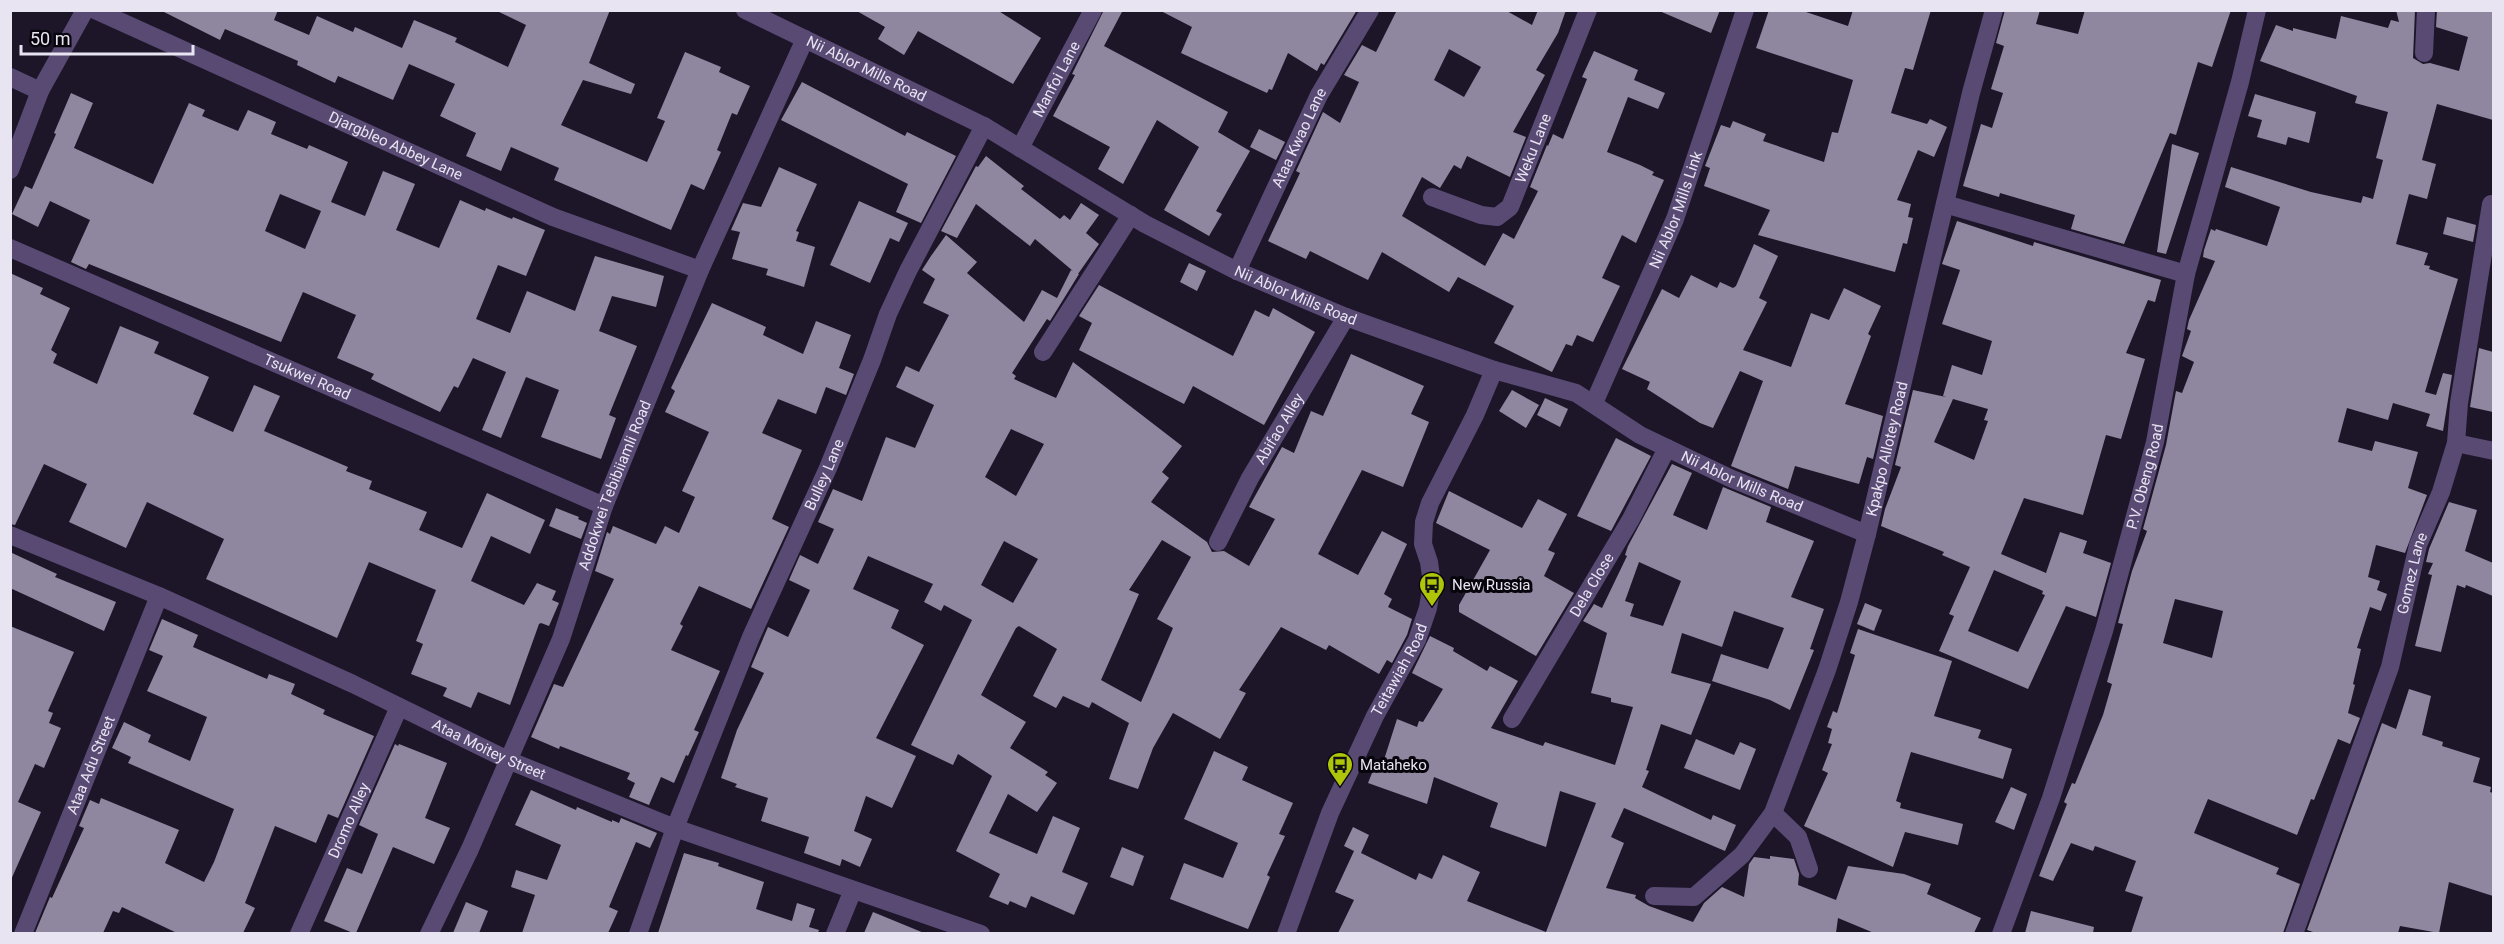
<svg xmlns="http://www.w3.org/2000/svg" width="2504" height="944" font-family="Roboto,sans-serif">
<rect width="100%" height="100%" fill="#1d1629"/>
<g fill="#8f879f" fill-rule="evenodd">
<polygon points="160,10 278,10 274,20 309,35 317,16 353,32 355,27 402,48 414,20 457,38 455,42 508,67 526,25 495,10 610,10 589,63 635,84 631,94 583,80 561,125 647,162 665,121 657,118 685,52 721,67 719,72 750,86 737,115 732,113 717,150 721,152 704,190 691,184 671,230 554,180 559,168 511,147 501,171 466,156 476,133 440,116 455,84 409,64 393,100 338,76 335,83 297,65 298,61 225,29 220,40"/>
<polygon points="855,10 997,10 1041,38 1013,84 918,31 904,55 878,39 885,27"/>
<polygon points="1104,10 1123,10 1104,46 1228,112 1218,132 1250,151 1216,211 1222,214 1209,236 1164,210 1199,147 1157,120 1123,184 1098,169 1110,147 1053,116 1075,75 1072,74"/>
<polygon points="1159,10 1357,10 1324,65 1321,63 1317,71 1288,53 1272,90 1269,89 1267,93 1181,53 1192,27"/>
<path d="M1397 10H1505L1532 25 1538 10H1566L1558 33 1536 70 1545 75 1513 132 1526 137 1510 177 1467 156 1461 169 1454 165 1440 188 1422 177 1402 216 1485 266 1503 233 1514 239 1538 191 1530 187 1547 145 1548 146 1553 134 1563 139 1587 79 1582 77 1594 51 1638 70 1634 80 1665 93 1658 109 1628 97 1607 152 1640 165 1654 172 1652 175 1664 180 1636 243 1622 235 1602 278 1620 286 1593 342 1577 335 1572 346 1566 344 1552 372 1494 343 1514 306 1458 277 1449 292 1382 252 1368 280 1310 251 1306 259 1268 241 1300 173 1296 171 1323 112 1340 123 1359 82 1344 75 1362 45 1376 52ZM1449 49 1481 67 1464 97 1434 80Z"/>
<polygon points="1657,10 1720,10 1711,33"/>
<polygon points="1769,10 1800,10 1848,26 1853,10 1931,10 1913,70 1905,68 1891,113 1927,124 1930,119 1947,127 1934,157 1918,150 1897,200 1911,204 1908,217 1913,218 1907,244 1903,243 1895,272 1758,235 1770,210 1704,186 1710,168 1705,166 1721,125 1730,128 1733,121 1766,134 1763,141 1824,162 1832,132 1838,133 1853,80 1756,48"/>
<polygon points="2005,10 2040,10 2036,24 2078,34 2085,10 2231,10 2212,67 2198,62 2176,135 2170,133 2124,244 2071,229 2075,215 2000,193 1999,197 1963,186 1981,124 1992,128 2003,93 1991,89 2004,46 1996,43"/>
<path d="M2396 10H2415L2413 58 2423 64 2430 63 2459 71 2468 37 2436 27 2437 10H2493V120L2437 104 2422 160 2436 164 2427 199 2409 194 2396 244 2428 253 2424 265 2430 266 2429 269 2458 279 2425 392 2436 395 2443 373 2452 375 2443 431 2426 426 2430 414 2393 403 2388 420 2347 408 2338 442 2372 451 2375 441 2418 452 2408 488 2427 495 2405 553 2376 545 2368 577 2380 581 2377 590 2387 594 2381 611 2370 607 2357 648 2361 649 2353 684 2355 685 2348 713 2360 718 2350 744 2338 739 2314 800 2311 799 2297 835 2208 799 2194 833 2279 868 2276 874 2300 884 2283 933H2131L2143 897 2125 891 2136 861 2095 846 2093 851 2071 843 2053 881 2039 876 2067 804 2064 802 2072 783 2075 784 2103 715 2112 684 2107 682 2123 624 2118 623 2132 571 2147 531 2143 529 2166 445 2176 391 2182 393 2194 362 2182 356 2191 331 2187 329 2189 320 2215 261 2203 257 2204 250 2211 229 2215 231 2216 229 2267 246 2280 207 2225 187 2231 167 2311 192 2361 203 2363 196 2373 199 2383 160 2376 158 2388 112 2355 103 2357 96 2260 61 2276 25 2293 31V28L2336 39 2341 16 2388 28 2391 20 2399 22ZM2175 599 2223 611 2212 658 2163 643Z"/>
<polygon points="802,82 905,136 907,132 956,156 921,223 896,212 908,184 781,120"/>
<path d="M71 93 93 103 74 148 153 184 189 103 205 110 202 116 238 131 248 110 276 122 271 134 307 149 309 145 348 162 331 202 365 216 383 171 415 184 396 230 439 248 460 200 485 211 486 208 512 219 513 217 545 230 526 276 498 265 476 319 510 333 527 291 575 311 595 256 664 276 656 307 612 296 599 331 637 346 609 415 616 418 601 459 541 437 559 390 526 377 501 438 482 430 506 372 473 358 458 388 454 386 440 412 371 379 374 374 337 358 356 315 303 292 281 342 89 264 86 269 71 262 90 220 50 201 38 227 12 214 25 186 32 189 56 134 54 133ZM280 194 321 211 305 249 265 231Z"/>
<polygon points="2255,94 2316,112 2309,143 2288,137 2286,145 2257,137 2262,120 2248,116"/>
<polygon points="1259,129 1285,142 1276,160 1250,147"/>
<polygon points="2172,144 2199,153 2166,254 2157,252"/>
<path d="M986 156 1024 186 1021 189 1060 219 1064 215 1070 220 1081 203 1099 215 1086 233 1099 244 1078 274H1079L1050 321 1047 319 1012 373 1016 376 1014 379 1056 398 1073 362 1182 446 1162 472 1169 478 1151 502 1207 542 1212 552 1224 551 1249 566 1275 519 1249 507 1282 447 1294 453 1311 411 1323 416 1351 354 1424 386 1411 414 1429 422 1403 487 1362 470 1318 554 1358 575 1382 531 1407 544 1384 594 1392 599 1388 607 1412 619 1407 635 1392 663 1387 660 1379 674 1329 645 1326 650 1281 627 1239 690 1246 693 1220 739 1173 713 1153 748 1138 789 1109 779 1129 723 1092 702 1089 708 1063 696 1056 708 1033 696 1057 649 1019 626 1016 628 981 695 1026 722 1010 748 1048 772 1045 775 1057 783 1037 812 1008 794 989 833 1037 854 1053 816 1080 828 1062 872 1088 883 1074 915 1031 896 1026 908 1010 901 1008 905 989 897 1000 874 956 851 992 776 958 754 953 765 911 745 972 620 944 605 941 611 924 602 933 584 868 556 853 589 899 610 891 628 924 645 876 738 916 756 892 808 866 796 854 831 872 839 860 867 842 859 840 866 804 853 809 837 761 821 768 798 735 787 737 784 721 778 737 730 764 673 751 667 768 627 788 637 810 590 789 580 800 555 818 564 834 529 818 522 833 489 862 501 886 437 915 448 934 405 896 387 906 366 919 372 949 315 923 303 935 279 922 270 931 256 946 235 977 262 967 273 1024 322 1042 290 1057 298 1071 270 1073 271 1035 239 1030 246 976 204 957 238 941 231 976 166 978 167ZM1011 429 1044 444 1016 496 985 477ZM1162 540 1191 557 1157 619 1173 628 1141 702 1101 680 1139 594 1129 590ZM1004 541 1038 559 1013 603 981 585Z"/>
<polygon points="779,167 817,184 796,231 799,232 796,241 815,247 804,287 766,275 768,269 732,259 740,232 731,230 743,203 761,207"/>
<polygon points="859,201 908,223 899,242 890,238 870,283 830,265"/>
<polygon points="2447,217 2476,225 2473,242 2443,234"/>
<path d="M1957 221 2033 246 2034 242 2161 280 2155 302 2148 300 2126 353 2145 359 2121 439 2106 435 2083 515 2024 498 2001 554 2046 573 2060 532 2087 541 2083 553 2111 563 2096 617 2066 606 2028 689 1939 651 1954 616 1949 614 1970 567 1942 555 1944 552 1881 526 1885 509 1901 467 1895 465 1913 390 1946 397 1943 396 1952 365 1982 375 1992 341 1942 324 1960 270 1942 264ZM1953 399 1988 409 1984 420 1988 421 1974 460 1934 442ZM1994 570 2043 591 2042 594 2045 595 2018 652 1968 631Z"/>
<polygon points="1754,244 1778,256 1759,298 1767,302 1743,350 1791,367 1811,313 1829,320 1844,288 1881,306 1868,334 1871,336 1845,404 1883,416 1873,459 1867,457 1859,484 1795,466 1788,489 1731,466 1763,381 1740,371 1713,428 1700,423 1647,389 1650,382 1622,369 1662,289 1679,298 1691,275 1717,288 1720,282 1733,288 1736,286"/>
<polygon points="1189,263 1206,271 1197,291 1180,282"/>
<polygon points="10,273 43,288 40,294 70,308 51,350 57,354 53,363 97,384 120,326 159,342 154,353 209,377 193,414 233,432 254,385 280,396 264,431 348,467 346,471 372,481 369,489 427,512 419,530 462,548 487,493 545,520 530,554 491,536 471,581 524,605 537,583 556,591 552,600 559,603 549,626 541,623 539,624 510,705 478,692 471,708 443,696 447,688 411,674 423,644 416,641 436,590 369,562 337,638 206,579 224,539 147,502 126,548 69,522 87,484 44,464 15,525 10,524"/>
<polygon points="1099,285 1233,356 1255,310 1269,317 1273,308 1315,332 1264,425 1193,386 1184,404 1079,350 1092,323 1079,316"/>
<polygon points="712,303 766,327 763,335 803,354 816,321 851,335 839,368 854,374 846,395 826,387 816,414 778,399 762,433 802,450 772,519 789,527 751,609 699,586 680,624 683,626 671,650 720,671 694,730 699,732 688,756 686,755 674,783 661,777 649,805 629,797 635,783 627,779 630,773 560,746 559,749 531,737 554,684 563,687 614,579 595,571 607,532 610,534 613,526 656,544 665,526 679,533 695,497 682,491 709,432 665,412 675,391 671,388"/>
<polygon points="2479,348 2493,352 2493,412 2470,407"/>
<polygon points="1512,390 1539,405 1526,428 1499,411"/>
<polygon points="1545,398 1568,409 1560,427 1537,415"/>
<polygon points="1616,438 1651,456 1611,531 1577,516"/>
<path d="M1672 464 1692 473 1673 515 1707 530 1723 487 1771 507 1766 522 1814 541 1791 597 1824 609 1810 649 1814 650 1790 710 1770 700 1712 681 1721 654 1768 669 1784 628 1734 611 1722 647 1682 633 1671 673 1711 684 1691 735 1661 724 1646 770 1649 771 1642 787 1711 820 1713 815 1736 825 1725 851 1624 808 1611 837 1624 843 1606 888 1636 895 1635 898 1649 906 1693 922 1704 903 1722 887 1744 897 1749 864 1754 857 1770 859V856L1794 859 1799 874 1798 885 1836 900 1848 866 1904 874 1931 884 1927 894 1981 918 1974 933H1874L1838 918 1836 933H1338L1354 900 1335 892 1354 851 1344 846 1353 827 1369 835 1361 853 1416 880 1419 873 1432 879 1443 855 1480 872 1467 901 1546 932 1596 803 1560 791 1546 847 1490 827 1498 803 1434 777 1427 804 1368 783 1376 763 1382 766 1397 719 1417 727 1419 721 1423 722 1443 689 1412 673 1430 636 1454 648 1453 651 1487 671 1490 666 1518 681 1491 728 1543 746 1545 742 1615 765 1633 707 1611 702V698L1591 693 1607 633 1583 621 1594 604 1602 608 1627 556 1625 555 1628 546ZM1639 562 1681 581 1663 626 1630 616 1634 604 1625 601Z"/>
<polygon points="1449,491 1522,528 1538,499 1567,514 1548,550 1555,553 1544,576 1574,593 1536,656 1459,612 1459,605 1490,550 1436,523"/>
<polygon points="2449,502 2477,510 2465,551 2493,563 2493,596 2466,585 2465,588 2457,585 2441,652 2415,646 2432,575 2428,574 2433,563 2426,562 2429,549"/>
<polygon points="556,508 579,517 578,519 587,523 581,539 549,526"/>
<polygon points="10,552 57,574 55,577 116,602 104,631 10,588"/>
<polygon points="1865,603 1882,610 1874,631 1857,624"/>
<polygon points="162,619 198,635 193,647 267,679 269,674 295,684 291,694 325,710 323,714 374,736 338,818 328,814 316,843 275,826 245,903 255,908 243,933 177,933 122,907 119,913 113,911 103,933 35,933 50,897 52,898 84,828 79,826 90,800 99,804 101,798 179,830 165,863 204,882 214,862 234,809 128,763 131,757 112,748 124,722 151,735 148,742 190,761 207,717 147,691 163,656 149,650"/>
<polygon points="10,626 74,652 48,711 53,713 49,723 61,728 44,768 35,764 18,802 41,812 10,882"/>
<polygon points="1858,629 1952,661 1934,716 1981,730 1978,738 2012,749 2003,779 1911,752 1896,801 1901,803 1900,808 1963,824 1958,845 1905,832 1893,867 1804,826 1828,773 1822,770 1832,744 1828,743 1832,729 1827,727 1833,711 1837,713 1855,655 1850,653"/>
<polygon points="2409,689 2431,696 2422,735 2443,742 2442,746 2480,758 2473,782 2491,787 2490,792 2493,793 2493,896 2449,882 2439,933 2400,926 2398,933 2316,933 2307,930 2382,723 2396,729"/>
<polygon points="1696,739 1734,755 1740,742 1756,749 1740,790 1684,768"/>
<polygon points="395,744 398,746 399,744 447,763 425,818 450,828 434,864 393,847 356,933 353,933 324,921 347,868 362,874 378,834 359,825"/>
<polygon points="1214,751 1248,767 1242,780 1293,803 1279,834 1285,836 1267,875 1270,877 1248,929 1170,899 1184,863 1223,878 1238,843 1184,819"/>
<polygon points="2011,787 2027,794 2014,830 1995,822"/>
<polygon points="531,790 576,810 577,807 612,822 612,820 619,823 621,818 657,833 650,848 636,842 609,907 618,911 608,933 522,933 535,895 511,887 516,870 547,880 561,845 515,825"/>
<polygon points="1122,847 1144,856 1133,886 1110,877"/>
<polygon points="684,853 719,863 718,866 764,882 756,909 792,921 797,903 815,909 809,927 819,930 818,933 658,933"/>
<polygon points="466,902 488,911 479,933 453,933"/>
<polygon points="2031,911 2094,927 2093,933 2025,933"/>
<polygon points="873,912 924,933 864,933"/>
</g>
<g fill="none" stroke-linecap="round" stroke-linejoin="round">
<g stroke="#594a74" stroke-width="18">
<path id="s1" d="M95 10 553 217 700 270"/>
<path id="s2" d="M745 10 984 126 1145 224 1237 271 1346 317 1494 370 1576 393 1640 435 1730 478 1867 534"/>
<polyline points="2424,53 2426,10"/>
<polyline points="10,77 40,91"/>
<path id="s3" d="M1020 148 1093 10"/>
<polyline points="10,170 40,91 85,10"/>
<path id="s4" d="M1432 197 1481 215 1497 217 1510 207 1588 10"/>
<polyline points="1945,204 2186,274"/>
<path id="s5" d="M10 248 604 506"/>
<path id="s6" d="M1237 271 1319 95 1370 10"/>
<polyline points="1043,352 1131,215"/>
<path id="s7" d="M1594 403 1675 219 1745 10"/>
<polyline points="2456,443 2494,451"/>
<path id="s8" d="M10 535 159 596 353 684 508 760 675 828 981 934"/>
<path id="s9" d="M1218 542 1250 478 1346 317"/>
<path id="s10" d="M1512 719 1631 519 1667 448"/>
<polyline points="1773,813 1798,837 1809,869"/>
<path id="s11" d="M1654 896 1694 897 1742 855 1773 813 1827 670 1849 602 1867 534 1971 93 1994 10"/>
<path id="s12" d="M23 934 159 596"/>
<path id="s13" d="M299 934 399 707"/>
<path id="s14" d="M429 934 470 849 561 639 604 506 700 270 805 39"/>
<path id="s15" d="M638 934 675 828 751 637 828 468 872 360 888 314 908 271 984 126"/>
<polyline points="835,934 853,890"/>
<path id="s16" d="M1286 934 1330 813 1375 716 1417 640 1428 608 1432 583 1429 562 1423 544 1424 522 1430 503 1475 415 1494 370"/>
<path id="s17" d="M2001 934 2051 798 2104 631 2155 442 2186 274 2240 82 2257 10"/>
<path id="s18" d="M2294 934 2390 667 2418 545 2441 492 2456 443 2459 403 2491 204"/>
</g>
</g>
<defs>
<symbol id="bus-pin" viewBox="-11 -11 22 30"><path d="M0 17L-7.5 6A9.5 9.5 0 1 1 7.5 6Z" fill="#aec509" stroke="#07050b"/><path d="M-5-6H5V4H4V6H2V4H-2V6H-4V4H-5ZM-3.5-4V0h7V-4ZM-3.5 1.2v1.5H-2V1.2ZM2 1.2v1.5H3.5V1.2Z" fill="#111"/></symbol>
</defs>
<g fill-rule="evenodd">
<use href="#bus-pin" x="1417" y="570" width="30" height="40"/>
<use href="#bus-pin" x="1325" y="750" width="30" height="40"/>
</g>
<g text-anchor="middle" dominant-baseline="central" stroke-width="6" stroke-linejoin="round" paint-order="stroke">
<g font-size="15" fill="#e8e4f1" stroke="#07050b">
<text stroke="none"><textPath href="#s2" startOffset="135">Nii Ablor Mills Road</textPath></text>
<text stroke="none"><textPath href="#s3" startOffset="78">Manfoi Lane</textPath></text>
<text stroke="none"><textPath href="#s6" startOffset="147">Ataa Kwao Lane</textPath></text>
<text stroke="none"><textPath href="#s1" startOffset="330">Djargbleo Abbey Lane</textPath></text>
<text stroke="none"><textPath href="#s4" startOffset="148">Weku Lane</textPath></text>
<text stroke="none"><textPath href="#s7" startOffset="210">Nii Ablor Mills Link</textPath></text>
<text stroke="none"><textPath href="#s2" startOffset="621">Nii Ablor Mills Road</textPath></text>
<text stroke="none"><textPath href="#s5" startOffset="324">Tsukwei Road</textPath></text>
<text stroke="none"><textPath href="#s9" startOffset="129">Abifao Alley</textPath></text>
<text stroke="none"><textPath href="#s11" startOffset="538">Kpakpo Allotey Road</textPath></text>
<text stroke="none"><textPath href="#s15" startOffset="496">Bulley Lane</textPath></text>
<text stroke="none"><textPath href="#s17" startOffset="480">P.V. Obeng Road</textPath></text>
<text stroke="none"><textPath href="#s2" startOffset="1107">Nii Ablor Mills Road</textPath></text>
<text stroke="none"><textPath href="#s14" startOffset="486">Addokwei Tebibiiamli Road</textPath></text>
<text stroke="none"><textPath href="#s18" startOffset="380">Gomez Lane</textPath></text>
<text stroke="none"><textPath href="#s10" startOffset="156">Dela Close</textPath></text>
<text stroke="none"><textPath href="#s16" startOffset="288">Teitawiah Road</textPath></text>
<text stroke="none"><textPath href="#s8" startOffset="525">Ataa Moitey Street</textPath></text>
<text stroke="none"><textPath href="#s12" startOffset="182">Ataa Adu Street</textPath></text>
<text stroke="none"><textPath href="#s13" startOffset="124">Dromo Alley</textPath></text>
</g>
<g font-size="15" fill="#e8e4f1" stroke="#07050b" text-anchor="start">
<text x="1452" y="585">New Russia</text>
<text x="1360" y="765">Mataheko</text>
</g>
</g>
<rect width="2504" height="944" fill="none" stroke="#e8e4f1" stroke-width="24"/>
<path d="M21 45v9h172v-9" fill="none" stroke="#e8e4f1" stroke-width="3"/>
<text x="30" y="45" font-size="18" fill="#e8e4f1" stroke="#07050b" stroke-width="4.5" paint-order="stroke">50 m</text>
</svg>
